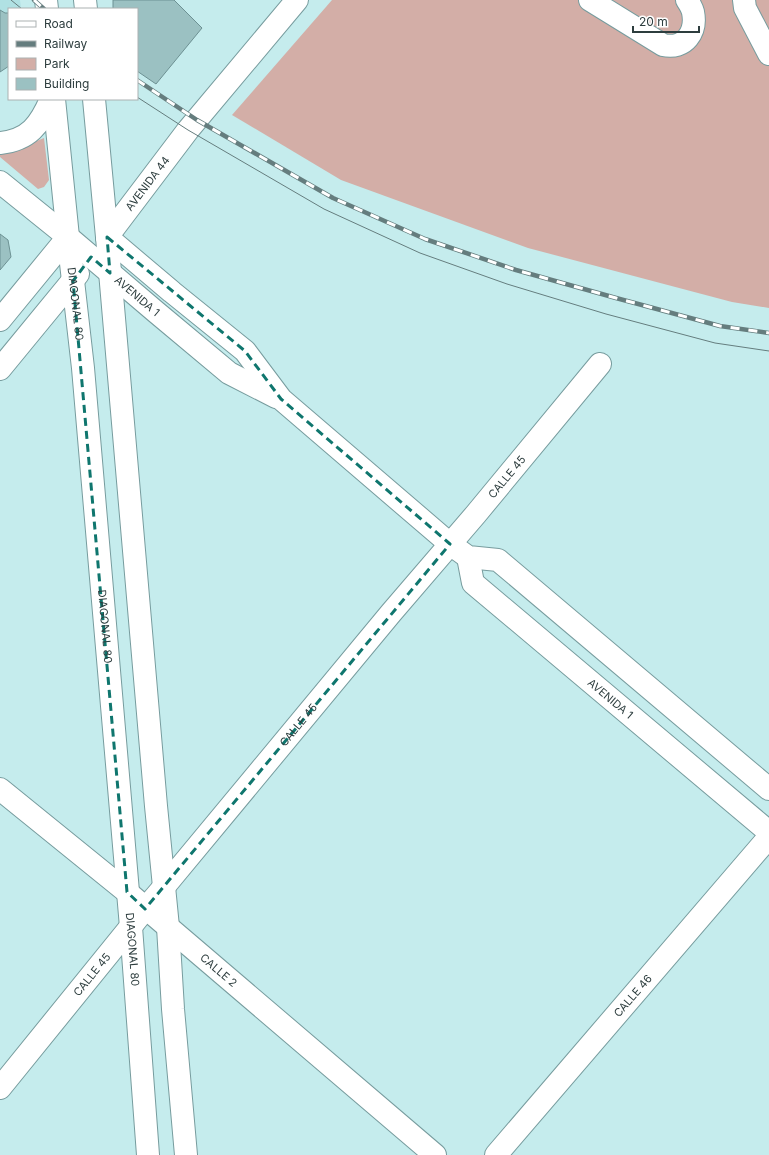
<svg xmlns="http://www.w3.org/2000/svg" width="769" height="1155" font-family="Inter,sans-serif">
<rect width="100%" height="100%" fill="#c5eced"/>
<polygon fill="#b0e1e3" points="0,0 20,0 21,9 9,9 9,66 0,72"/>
<g fill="#d3aea7">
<polygon points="332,0 769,0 769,308 732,302 528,248 341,180 232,115"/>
<polygon points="44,138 49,180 44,187 38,189 0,157 0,149 27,145"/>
</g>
<g fill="#9bc1c2" stroke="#6d9193">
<polygon points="113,0 174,0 202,28 156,84 137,71 137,9 113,9"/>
<polygon points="0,10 5,13 9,13 9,66 0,72"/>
<polygon points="0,234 8,240 11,257 0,270"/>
</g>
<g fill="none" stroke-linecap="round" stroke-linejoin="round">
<defs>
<g id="minor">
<path d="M590 0 663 45C685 50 697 32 693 12 692 8 689 3 687 0"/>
<polyline points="744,0 745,8 769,54"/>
<polyline points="0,182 68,237"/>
<path id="s1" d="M107 237 188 130 297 0"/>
<path id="s2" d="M0 789 127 892 435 1155"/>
<path id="s3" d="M0 1088 145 909 163 888 391 613 476 514 600 364"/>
<path id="s4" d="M496 1155 769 837"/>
</g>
<g id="major">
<polyline points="46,0 47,9"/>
<polyline points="85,0 86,9"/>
<path id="s5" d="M54 99 68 237 83 368 131 927 148 1155"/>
<polyline points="94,99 107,237 156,806 168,927 173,1009 186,1155"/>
<path d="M0 143C29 140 40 125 51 99"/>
<path id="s6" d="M68 237 156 312 229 373 276 397"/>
<polyline points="107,237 172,292 245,351 281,399 450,544 468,557 498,560 769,789"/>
<polyline points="0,320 68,237"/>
<polyline points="0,369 78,274"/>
<path id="s7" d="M468 557 473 583 769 832"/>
</g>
</defs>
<use href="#minor" stroke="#779c9e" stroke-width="24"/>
<use href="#major" stroke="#779c9e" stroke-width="24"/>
<use href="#minor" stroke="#fff" stroke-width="22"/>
<use href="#major" stroke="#fff" stroke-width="22"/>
<g stroke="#657d7e" stroke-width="1">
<polyline points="11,0 22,9"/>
<polyline points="137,97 188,130 324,209 420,253 507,284 606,314 715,343 769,351"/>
</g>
<defs>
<g id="rail">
<polyline points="34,0 44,9"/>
<polyline points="137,80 197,120 333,198 425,239 516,270 616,298 720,326 769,333"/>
</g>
</defs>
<use href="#rail" stroke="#657d7e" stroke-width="4.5"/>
<use href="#rail" stroke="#fff" stroke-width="3" stroke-dasharray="9" stroke-linecap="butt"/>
</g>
<path fill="none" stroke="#0f766e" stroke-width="3" stroke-dasharray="8 5" stroke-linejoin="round" d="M107 237 245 351 281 399 450 544 145 909 127 892 73 281 91 257 110 273Z"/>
<g text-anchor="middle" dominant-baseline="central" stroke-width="3" stroke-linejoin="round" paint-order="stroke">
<g font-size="11" fill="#2d3d3e" stroke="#fff">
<text stroke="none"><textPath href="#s1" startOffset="67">AVENIDA 44</textPath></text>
<text stroke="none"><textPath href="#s6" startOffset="91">AVENIDA 1</textPath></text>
<text stroke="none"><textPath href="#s5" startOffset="206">DIAGONAL 80</textPath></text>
<text stroke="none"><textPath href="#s3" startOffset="794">CALLE 45</textPath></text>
<text stroke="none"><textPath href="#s5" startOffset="530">DIAGONAL 80</textPath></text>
<text stroke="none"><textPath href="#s7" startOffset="206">AVENIDA 1</textPath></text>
<text stroke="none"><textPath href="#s3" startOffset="470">CALLE 45</textPath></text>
<text stroke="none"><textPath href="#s5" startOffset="854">DIAGONAL 80</textPath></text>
<text stroke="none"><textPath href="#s2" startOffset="284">CALLE 2</textPath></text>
<text stroke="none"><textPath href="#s3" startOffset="146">CALLE 45</textPath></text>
<text stroke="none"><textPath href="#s4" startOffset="210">CALLE 46</textPath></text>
</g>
</g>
<rect x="8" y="8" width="130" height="92" fill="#ffffff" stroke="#abb1b2"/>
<rect x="16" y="21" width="20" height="6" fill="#ffffff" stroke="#abb1b2"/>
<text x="44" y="28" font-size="12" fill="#2d3d3e">Road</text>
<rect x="16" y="41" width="20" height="6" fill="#657d7e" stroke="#abb1b2"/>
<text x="44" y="48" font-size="12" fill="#2d3d3e">Railway</text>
<rect x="16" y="58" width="20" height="12" fill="#d3aea7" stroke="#abb1b2"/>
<text x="44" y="68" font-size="12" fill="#2d3d3e">Park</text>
<rect x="16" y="78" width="20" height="12" fill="#9bc1c2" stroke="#abb1b2"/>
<text x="44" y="88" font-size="12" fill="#2d3d3e">Building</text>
<path d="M633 26v6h66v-6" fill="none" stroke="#2d3d3e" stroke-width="2"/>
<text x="639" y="26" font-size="12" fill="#2d3d3e" stroke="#ffffff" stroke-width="3" paint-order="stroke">20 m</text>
</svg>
